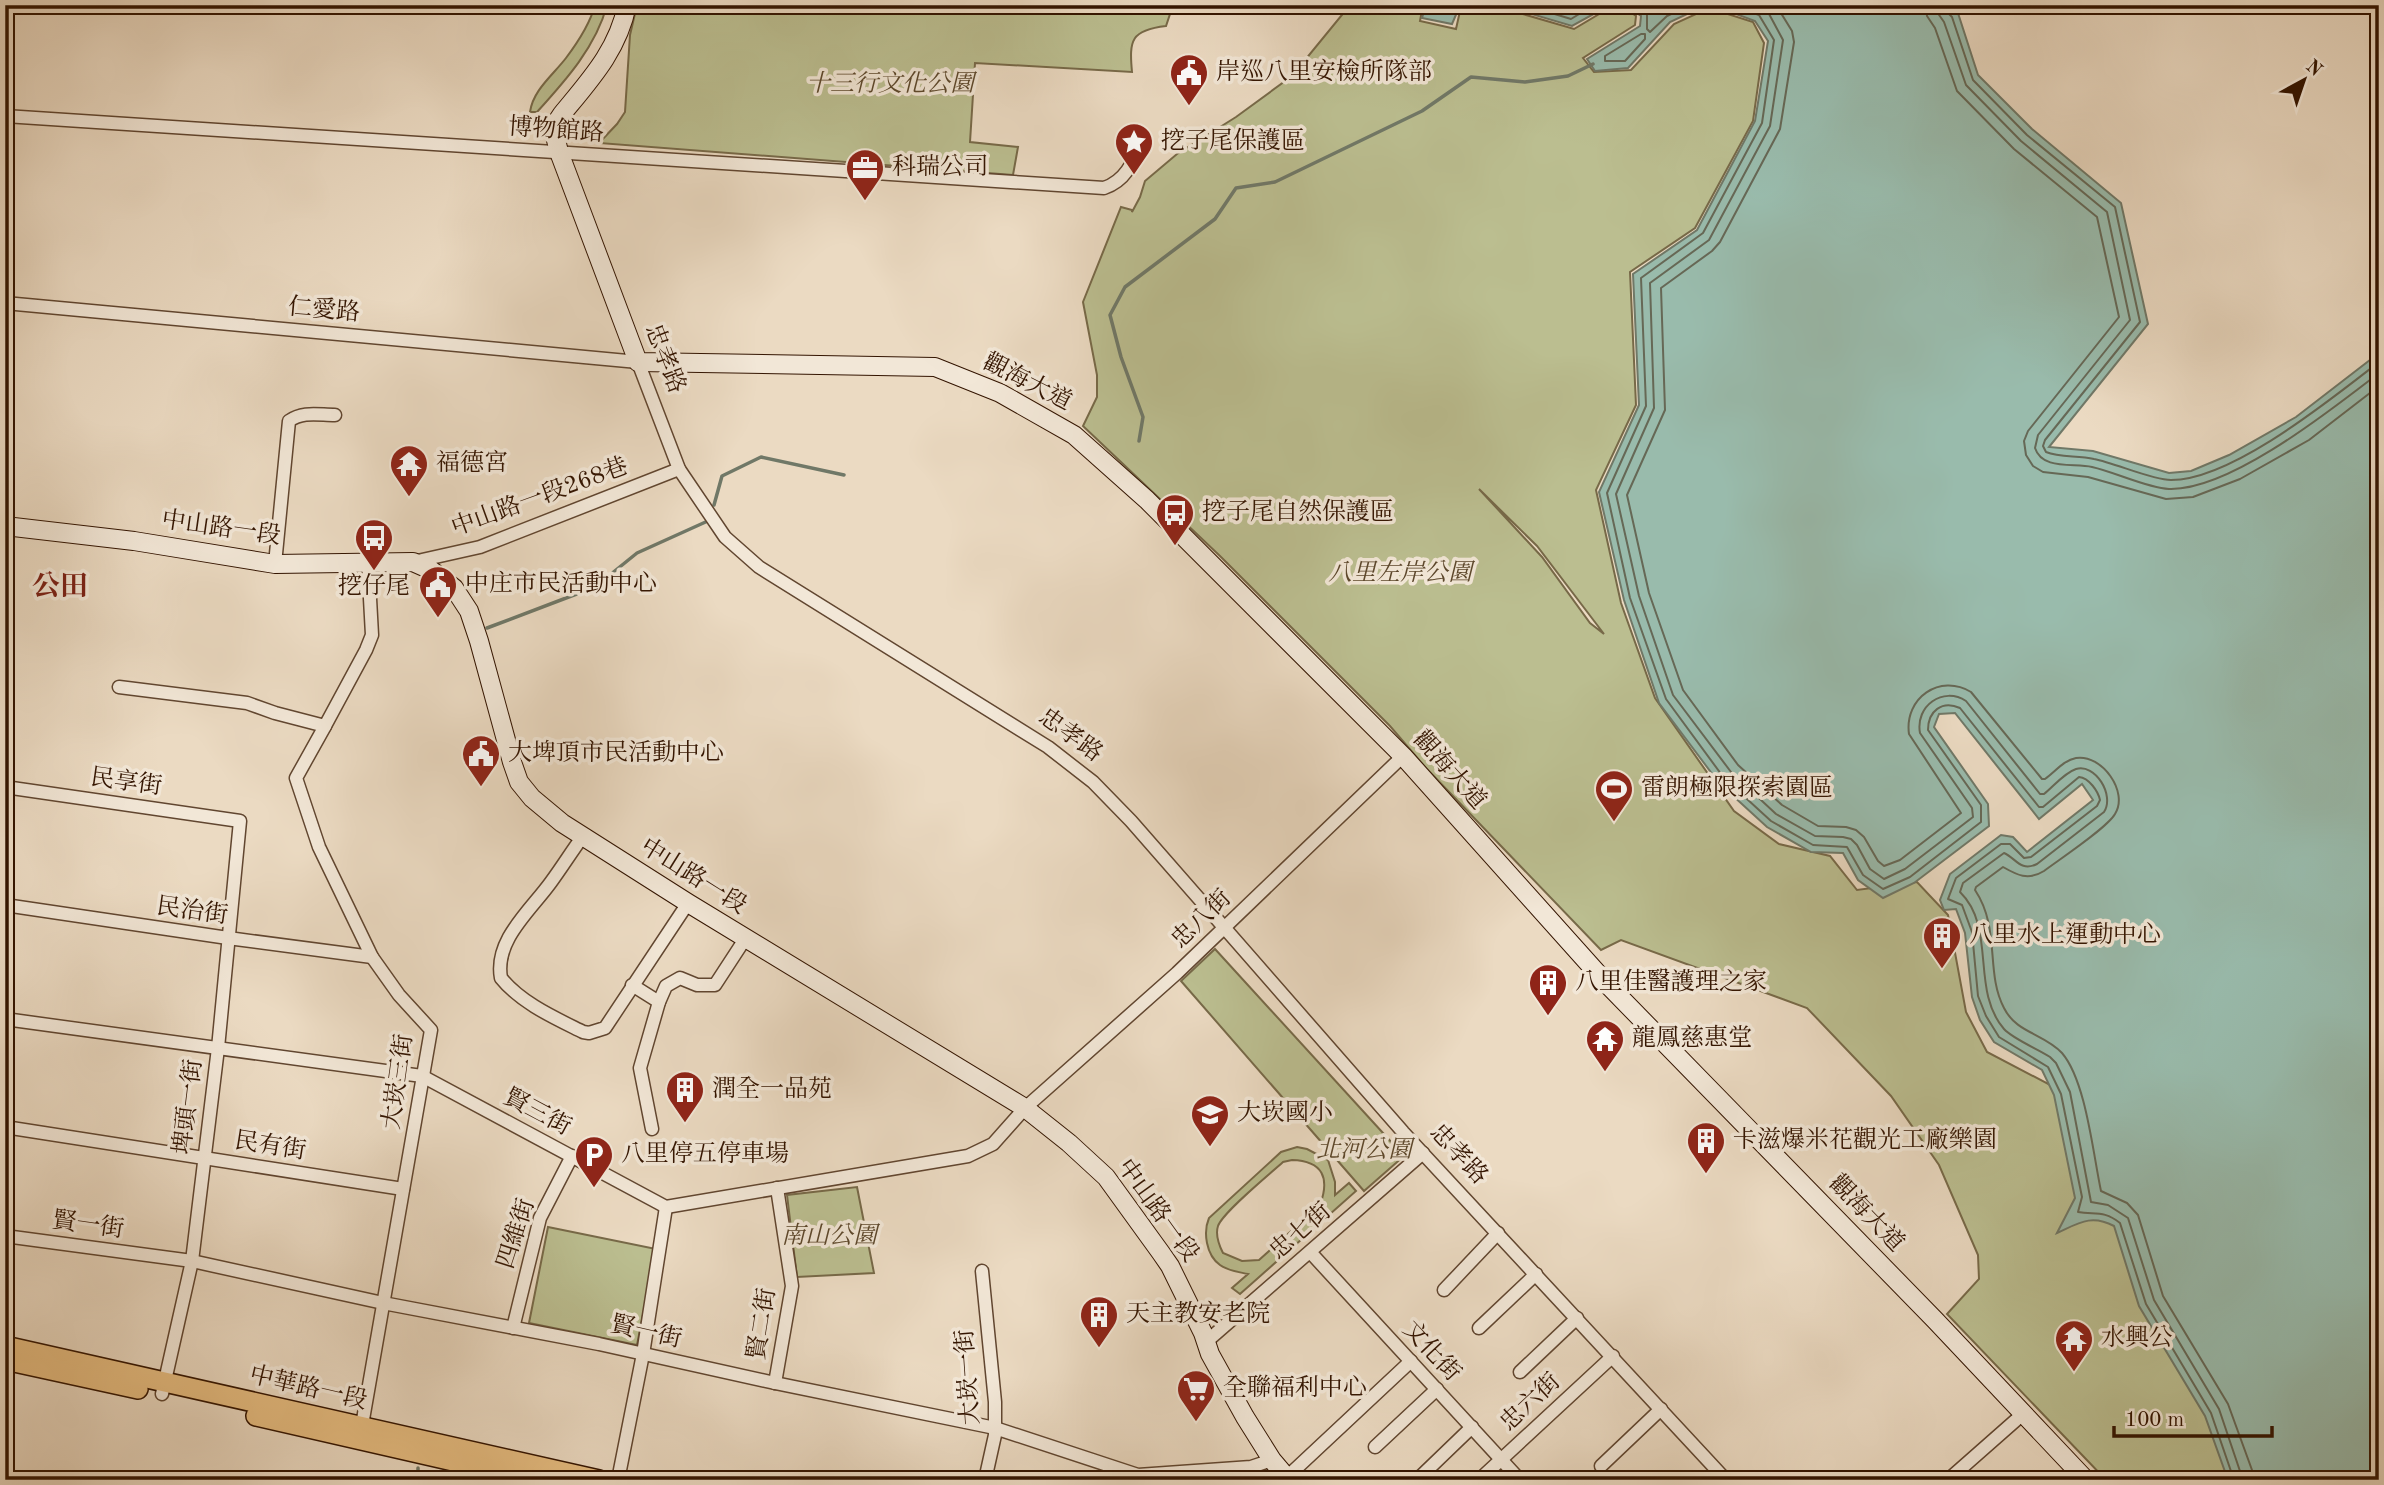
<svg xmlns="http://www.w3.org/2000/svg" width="2384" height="1485" font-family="'Old Standard TT','Noto Serif TC',serif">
<rect width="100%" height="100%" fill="#ebdac2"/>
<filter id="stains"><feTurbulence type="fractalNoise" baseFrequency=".00286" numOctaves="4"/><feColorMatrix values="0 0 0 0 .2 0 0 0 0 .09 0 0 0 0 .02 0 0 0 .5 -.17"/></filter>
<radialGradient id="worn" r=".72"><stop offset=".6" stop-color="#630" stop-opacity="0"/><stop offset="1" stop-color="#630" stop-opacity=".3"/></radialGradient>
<g fill="#bbbe90" stroke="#776948" stroke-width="2" fill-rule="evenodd">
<path d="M595 5H607C596 47 565 81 537 112H530C533 90 553 75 566 58 578 42 590 24 595 5Z"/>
<path d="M637 5H1173L1166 26C1131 30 1129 40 1132 72L975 63 970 142 1018 147 1013 175 599 143 617 124 625 112 630 35Z"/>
<path d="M1350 5H1423L1420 21 1456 29 1460 11 1474 5H1492L1574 29 1606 10 1621 5 1636 16 1635 25 1583 58 1594 72 1631 70 1674 24 1709 8 1753 22 1764 43 1753 121 1695 228 1630 272 1636 405 1596 490 1621 603 1655 698 1734 811 1779 844 1830 856 1857 890 1917 882 1948 915 1966 1012 1987 1052 2056 1088 2126 1209 2236 1480H2106L1947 1314 1979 1279 1978 1255 1939 1165 1891 1096 1807 1008 1621 940 1601 950 1426 768 1390 726 1220 556 1083 426 1097 397V375L1083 302 1121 207 1132 210V212L1140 197 1145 181 1177 154 1236 117 1292 76ZM1479 489 1537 546 1604 634 1590 623 1542 557Z"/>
<polygon points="1215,949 1404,1156 1364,1191 1181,981"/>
<path d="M1297 1147 1307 1149 1328 1160 1335 1182V1195L1349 1183 1356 1191 1240 1294 1232 1288 1248 1274C1239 1272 1228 1271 1220 1265 1206 1255 1203 1232 1209 1218L1281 1152ZM1292 1160C1323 1161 1330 1178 1320 1205L1259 1260 1242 1261 1223 1253C1219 1245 1215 1235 1218 1226 1223 1212 1270 1174 1283 1162Z"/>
<polygon points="857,1187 874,1273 797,1277 787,1195"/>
<polygon points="548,1227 656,1249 637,1345 529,1323"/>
</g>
<g fill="#99bbac" stroke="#707867" stroke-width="2">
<polygon points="1426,5 1468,5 1458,10 1452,24 1422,18"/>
<polygon points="1501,5 1610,5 1572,26"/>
<polygon points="1626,5 1706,5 1670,22 1628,68 1595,71 1587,59 1640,26 1641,16"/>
<path d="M1712 5H1944L1957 10 1978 75 2032 129 2121 203 2148 324 2049 447 2093 451 2169 473 2191 471 2229 455 2296 417 2379 353V1480H2228L2205 1416 2139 1306 2114 1226C2091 1214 2079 1223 2057 1233L2075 1198 2054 1095 2042 1070 1994 1042 1980 1020 1972 997 1965 933 1956 909 1944 910 1940 900 1950 874 2001 835 2013 837 2027 852 2093 800 2082 784 2039 819 1955 713 1939 714 1934 727 1988 804 1989 826 1914 883 1883 898 1858 880 1843 853 1811 852 1767 827 1719 783 1659 703 1624 600 1599 492 1639 405 1633 274 1697 230 1755 121 1768 41 1755 21Z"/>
</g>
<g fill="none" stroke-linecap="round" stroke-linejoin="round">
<g stroke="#666856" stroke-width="2">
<polyline points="1525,5 1571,19 1594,5"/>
<polyline points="1638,5 1647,13 1647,29 1650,32 1667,16 1690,5"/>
<path d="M1732 5 1759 15 1774 40 1762 123 1703 233 1641 278 1646 406 1607 493 1630 598 1666 699 1724 778 1771 821 1813 845 1847 847 1863 875 1883 889 1910 877 1981 822V805L1928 730C1928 711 1942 700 1960 708L2039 807H2043L2079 777C2089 778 2098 791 2100 800L2097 806 2031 857 2024 858 2010 844H2001L1956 878 1948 899 1962 905 1972 932 1978 996 1986 1016 1999 1037 2048 1067 2061 1094 2082 1197 2078 1212C2095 1215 2104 1210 2120 1223L2146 1304 2211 1413 2234 1480"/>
<path d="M1758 5 1768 12 1783 40 1770 126 1709 240 1650 283 1654 408 1616 494 1639 596 1673 695 1731 772 1776 814 1815 836 1843 837 1851 839 1857 845 1870 869 1884 879 1905 869 1973 817 1972 808 1920 733C1915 706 1943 686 1966 701L2040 794H2044C2053 787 2064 773 2076 769 2095 763 2115 795 2104 812L2037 864C2020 872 2016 858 2004 853L1963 883 1960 892C1997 928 1970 990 2004 1029 2013 1039 2038 1049 2050 1057L2056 1063 2070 1092 2091 1202 2108 1205 2128 1218 2154 1300 2219 1409 2243 1480"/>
<path d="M1776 5 1792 31 1794 42 1780 129 1720 242 1712 251 1661 288 1665 410 1627 495 1649 593 1683 690 1738 765 1782 805 1818 826 1846 827 1856 830 1864 837 1878 861 1884 866 1900 860 1961 813 1909 734C1904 698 1940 673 1971 692L2042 779H2045C2055 772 2064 760 2076 758 2102 754 2129 792 2115 814 2107 828 2060 859 2044 871 2028 881 2017 875 2003 867L1976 887 1975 890C2001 929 1985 972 2004 1008 2016 1033 2045 1034 2062 1053 2086 1081 2093 1154 2101 1191L2127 1203 2138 1215 2163 1296 2228 1404 2252 1470 2253 1480"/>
<polyline points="1926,5 1927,16 1935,28 1957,91 2014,149 2097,217 2119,317 2028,431 2024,441 2026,455 2033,466 2043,472 2088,477 2166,499 2193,497 2240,479 2309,440 2379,386"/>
<path d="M1937 5V12L1944 22 1966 85 2021 141 2107 212 2130 320 2038 435 2035 448C2042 470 2073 463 2092 467 2115 472 2147 488 2169 489 2230 491 2332 409 2379 373"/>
<path d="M1945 5 1946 11 1952 17 1973 80 2027 135 2115 207 2140 322 2045 440 2043 446 2046 452C2060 458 2078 455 2094 459 2115 463 2152 480 2171 480 2232 480 2331 399 2379 362"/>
<polygon points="1641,34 1645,34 1645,39 1625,61 1605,61 1605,56"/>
</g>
<g stroke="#707867" stroke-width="3.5">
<polyline points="1139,441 1143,417 1121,357 1110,315 1125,287 1215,219 1236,188 1275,182 1422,111 1471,77 1525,82 1568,76 1593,64"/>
<polyline points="714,505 722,476 761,457 844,475"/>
<polyline points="487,628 595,587 637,553 710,520"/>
<polyline points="418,1468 418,1476 422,1480"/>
</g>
<defs>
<g id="street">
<path d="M5 116 1104 188C1125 181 1133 163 1140 144"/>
<polyline points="5,303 638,362 679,469 725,537 759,567 1048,747 1093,782 1131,821 1403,1132 1726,1480"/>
<polyline points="413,562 480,547 679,469"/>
<path d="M275 564 289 421C303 411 318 415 335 415"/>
<polyline points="119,687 247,703 275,713 325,726 366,650 372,635 368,562"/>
<polyline points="325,726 296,778 319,847 372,957 399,995 431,1030 361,1431"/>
<polyline points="5,787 240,821 218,1048 192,1261 162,1394"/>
<path d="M583 836C572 851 562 867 551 882 531 910 494 940 501 978 521 1003 555 1018 583 1032L589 1033 605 1028 688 903"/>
<polyline points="5,905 228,938 372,957"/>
<polyline points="632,985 659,1002"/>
<polyline points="5,1019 422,1076 666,1207 968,1156 993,1144 1025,1108 1177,973 1403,756"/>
<polyline points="5,1127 403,1189"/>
<polyline points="652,1129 640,1068 659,1002 666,986 680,978 697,985 715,985 745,939"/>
<polyline points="5,1236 192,1261 383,1303 599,1344 775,1383 995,1428 1138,1475 1251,1467 1272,1460"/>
<polyline points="1311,1253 1520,1480"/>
<polyline points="982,1271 995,1402 995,1435 985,1480"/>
<polyline points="1444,1290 1498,1233"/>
<polyline points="513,1328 540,1218 572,1156"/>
<polyline points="1479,1328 1536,1274"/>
<polyline points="1206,1342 1423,1153"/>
<polyline points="1520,1372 1577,1318"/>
<polyline points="775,1383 792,1286 777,1188"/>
<polyline points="1375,1447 1437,1389"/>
<polyline points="1601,1466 1661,1409"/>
<polyline points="1287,1477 1411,1361"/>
<polyline points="618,1480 643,1354 666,1207"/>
<polyline points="1417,1480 1472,1427"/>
<polyline points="1479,1480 1613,1356"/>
<polyline points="1948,1480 2024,1413"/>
</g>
<g id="secondary">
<path d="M627 5C618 50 590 80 562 114L558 120 555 136 559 152 638 362 935 367 1000 393 1074 435 1147 500 1403 756 1608 985 1935 1320 2086 1480"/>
<polyline points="5,526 134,541 275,564 413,562 431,570 454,588 469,611 479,641 512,762 519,782 532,798 562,823 688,903 1025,1108 1069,1143 1106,1177 1161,1253 1170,1266 1203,1333 1210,1354 1245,1417 1272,1460 1289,1480"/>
</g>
<g id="primary">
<polyline points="5,1346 599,1480"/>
<polyline points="5,1360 138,1389"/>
<polyline points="256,1416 536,1480"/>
</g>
</defs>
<use href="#street" stroke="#614630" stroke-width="15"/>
<use href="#secondary" stroke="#331400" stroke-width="20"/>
<use href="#primary" stroke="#331400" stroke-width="22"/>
<use href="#street" stroke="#f2e7d7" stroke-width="12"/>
<use href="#secondary" stroke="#f2e7d7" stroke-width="18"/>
<use href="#primary" stroke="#e6bd81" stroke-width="19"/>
</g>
<defs>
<symbol id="civic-pin" viewBox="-11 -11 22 30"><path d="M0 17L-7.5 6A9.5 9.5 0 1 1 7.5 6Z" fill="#8f2418" stroke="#f2e7d7"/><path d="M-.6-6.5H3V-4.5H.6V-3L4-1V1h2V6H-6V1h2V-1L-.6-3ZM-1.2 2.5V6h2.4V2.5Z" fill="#fff"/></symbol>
<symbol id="sight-pin" viewBox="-11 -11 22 30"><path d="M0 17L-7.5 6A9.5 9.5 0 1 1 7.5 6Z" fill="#8f2418" stroke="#f2e7d7"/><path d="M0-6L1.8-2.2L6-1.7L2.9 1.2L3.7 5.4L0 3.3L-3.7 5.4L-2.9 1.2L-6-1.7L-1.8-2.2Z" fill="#fff"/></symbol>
<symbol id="office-pin" viewBox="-11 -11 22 30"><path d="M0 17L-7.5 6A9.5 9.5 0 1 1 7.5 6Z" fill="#8f2418" stroke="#f2e7d7"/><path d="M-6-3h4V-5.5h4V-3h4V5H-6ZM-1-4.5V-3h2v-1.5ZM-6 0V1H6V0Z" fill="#fff"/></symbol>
<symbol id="temple-pin" viewBox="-11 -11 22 30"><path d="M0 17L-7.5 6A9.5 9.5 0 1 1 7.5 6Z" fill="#8f2418" stroke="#f2e7d7"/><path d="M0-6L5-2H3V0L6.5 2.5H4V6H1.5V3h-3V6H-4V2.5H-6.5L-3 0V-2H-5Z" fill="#fff"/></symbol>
<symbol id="bus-pin" viewBox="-11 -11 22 30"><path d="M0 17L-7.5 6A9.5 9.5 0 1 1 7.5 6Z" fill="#8f2418" stroke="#f2e7d7"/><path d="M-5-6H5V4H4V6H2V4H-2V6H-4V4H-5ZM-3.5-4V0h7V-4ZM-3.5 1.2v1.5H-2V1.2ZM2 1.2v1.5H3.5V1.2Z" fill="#fff"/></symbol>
<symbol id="stadium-pin" viewBox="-11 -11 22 30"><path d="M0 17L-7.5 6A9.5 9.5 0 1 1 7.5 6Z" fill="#8f2418" stroke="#f2e7d7"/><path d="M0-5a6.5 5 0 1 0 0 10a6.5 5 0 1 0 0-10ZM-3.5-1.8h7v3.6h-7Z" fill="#fff"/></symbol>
<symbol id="building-pin" viewBox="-11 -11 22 30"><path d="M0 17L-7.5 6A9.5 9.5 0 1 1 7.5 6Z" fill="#8f2418" stroke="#f2e7d7"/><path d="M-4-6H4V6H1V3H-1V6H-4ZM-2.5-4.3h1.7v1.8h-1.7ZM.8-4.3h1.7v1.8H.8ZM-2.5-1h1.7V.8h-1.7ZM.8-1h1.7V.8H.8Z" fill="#fff"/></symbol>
<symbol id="school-pin" viewBox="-11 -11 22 30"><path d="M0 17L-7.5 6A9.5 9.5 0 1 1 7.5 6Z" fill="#8f2418" stroke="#f2e7d7"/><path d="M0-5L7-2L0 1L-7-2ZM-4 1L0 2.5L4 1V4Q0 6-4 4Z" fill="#fff"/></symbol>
<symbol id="parking-pin" viewBox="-11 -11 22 30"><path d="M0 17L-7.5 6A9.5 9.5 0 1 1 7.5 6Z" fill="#8f2418" stroke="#f2e7d7"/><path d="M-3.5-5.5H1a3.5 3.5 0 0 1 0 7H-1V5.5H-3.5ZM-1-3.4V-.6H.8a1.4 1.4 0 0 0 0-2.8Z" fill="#fff"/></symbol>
<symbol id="supermarket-pin" viewBox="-11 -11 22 30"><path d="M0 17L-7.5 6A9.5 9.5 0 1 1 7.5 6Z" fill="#8f2418" stroke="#f2e7d7"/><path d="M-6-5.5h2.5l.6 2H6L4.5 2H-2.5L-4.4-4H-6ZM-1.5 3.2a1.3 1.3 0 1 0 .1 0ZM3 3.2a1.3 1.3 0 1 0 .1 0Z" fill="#fff"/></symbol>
</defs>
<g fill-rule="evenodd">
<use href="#civic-pin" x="1167" y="51" width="44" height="60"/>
<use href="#sight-pin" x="1112" y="120" width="44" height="60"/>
<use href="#office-pin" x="843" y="146" width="44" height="60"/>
<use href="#temple-pin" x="387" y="442" width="44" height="60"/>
<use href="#bus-pin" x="1153" y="491" width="44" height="60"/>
<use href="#bus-pin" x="352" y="516" width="44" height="60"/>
<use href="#civic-pin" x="416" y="563" width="44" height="60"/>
<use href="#civic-pin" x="459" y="732" width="44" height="60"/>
<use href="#stadium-pin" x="1592" y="767" width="44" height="60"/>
<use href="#building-pin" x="1920" y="914" width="44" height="60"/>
<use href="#building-pin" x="1526" y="961" width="44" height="60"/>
<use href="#temple-pin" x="1583" y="1017" width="44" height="60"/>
<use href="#building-pin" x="663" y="1068" width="44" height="60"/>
<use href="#school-pin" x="1188" y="1092" width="44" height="60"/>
<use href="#building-pin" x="1684" y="1119" width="44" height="60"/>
<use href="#parking-pin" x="572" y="1133" width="44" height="60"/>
<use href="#building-pin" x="1077" y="1293" width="44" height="60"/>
<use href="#temple-pin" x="2052" y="1317" width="44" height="60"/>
<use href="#supermarket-pin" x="1174" y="1367" width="44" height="60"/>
</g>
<g text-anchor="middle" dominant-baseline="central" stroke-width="7" stroke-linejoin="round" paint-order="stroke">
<g font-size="24" fill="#331400" stroke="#f2e7d7" text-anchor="start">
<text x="1216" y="73">岸巡八里安檢所隊部</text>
<text x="1161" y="142">挖子尾保護區</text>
<text x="892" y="168">科瑞公司</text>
<text x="436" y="464">福德宮</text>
<text x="1202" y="513">挖子尾自然保護區</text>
<text x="465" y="585">中庄市民活動中心</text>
<text x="374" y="587" text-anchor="middle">挖仔尾</text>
<text x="508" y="754">大埤頂市民活動中心</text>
<text x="1641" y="789">雷朗極限探索園區</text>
<text x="1969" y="936">八里水上運動中心</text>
<text x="1575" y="983">八里佳醫護理之家</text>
<text x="1632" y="1039">龍鳳慈惠堂</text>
<text x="712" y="1090">潤全一品苑</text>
<text x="1237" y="1114">大崁國小</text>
<text x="1733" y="1141">卡滋爆米花觀光工廠樂園</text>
<text x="621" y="1155">八里停五停車場</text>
<text x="1126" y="1315">天主教安老院</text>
<text x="2101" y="1339">水興公</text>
<text x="1223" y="1389">全聯福利中心</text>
</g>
<g font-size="24" font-style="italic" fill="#5c472b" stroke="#f2e7d7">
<text x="890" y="85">十三行文化公園</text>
<text x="1400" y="574">八里左岸公園</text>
<text x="1364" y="1151">北河公園</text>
<text x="829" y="1237">南山公園</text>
</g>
<g font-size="24" fill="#331400" stroke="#f2e7d7">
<text transform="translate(556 131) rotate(4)">博物館路</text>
<text transform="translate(324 311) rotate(5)">仁愛路</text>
<text transform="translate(664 359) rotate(69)">忠孝路</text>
<text transform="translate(1027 383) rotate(27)">觀海大道</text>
<text transform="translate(540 498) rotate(-20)">中山路一段268巷</text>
<text transform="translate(221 529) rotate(8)">中山路一段</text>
<text transform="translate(1070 736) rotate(36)">忠孝路</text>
<text transform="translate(1449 771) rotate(48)">觀海大道</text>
<text transform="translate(126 783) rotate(8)">民享街</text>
<text transform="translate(693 877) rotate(32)">中山路一段</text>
<text transform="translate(192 912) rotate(8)">民治街</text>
<text transform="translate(1202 920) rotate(-44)">忠八街</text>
<text transform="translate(399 1082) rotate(-82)">大崁三街</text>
<text transform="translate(189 1107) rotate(-83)">埤頭一街</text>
<text transform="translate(537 1113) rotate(28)">賢三街</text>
<text transform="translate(270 1147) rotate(9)">民有街</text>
<text transform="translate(1458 1155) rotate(47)">忠孝路</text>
<text transform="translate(1157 1211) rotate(54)">中山路一段</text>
<text transform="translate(1866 1214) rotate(46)">觀海大道</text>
<text transform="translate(88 1226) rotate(8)">賢一街</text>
<text transform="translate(1301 1232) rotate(-41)">忠七街</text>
<text transform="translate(517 1234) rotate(-72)">四維街</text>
<text transform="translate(763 1324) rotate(-81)">賢二街</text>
<text transform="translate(646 1333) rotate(13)">賢一街</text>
<text transform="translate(1431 1352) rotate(47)">文化街</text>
<text transform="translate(969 1377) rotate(-94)">大崁一街</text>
<text transform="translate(308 1389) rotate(13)">中華路一段</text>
<text transform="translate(1531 1403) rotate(-43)">忠六街</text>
</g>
<g font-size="28" font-weight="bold" fill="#7a1f14" stroke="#f2e7d7">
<text x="60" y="588">公田</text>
</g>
</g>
<rect width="2384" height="1485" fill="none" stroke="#ebdac2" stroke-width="28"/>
<rect x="7" y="7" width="2370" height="1471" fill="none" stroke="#331400" stroke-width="3.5"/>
<rect x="14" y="14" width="2356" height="1457" fill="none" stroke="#331400" stroke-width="2"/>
<g transform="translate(2304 80) rotate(40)" stroke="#f2e7d7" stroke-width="5" paint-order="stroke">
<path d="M0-5L12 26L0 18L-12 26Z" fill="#331400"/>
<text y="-10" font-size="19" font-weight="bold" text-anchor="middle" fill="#331400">N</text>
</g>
<path d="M2114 1426v10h158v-10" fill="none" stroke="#331400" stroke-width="3.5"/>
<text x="2125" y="1426" font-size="21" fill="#331400" stroke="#f2e7d7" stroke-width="5" paint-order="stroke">100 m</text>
<rect width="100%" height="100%" filter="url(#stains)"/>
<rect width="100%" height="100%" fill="url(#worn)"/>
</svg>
